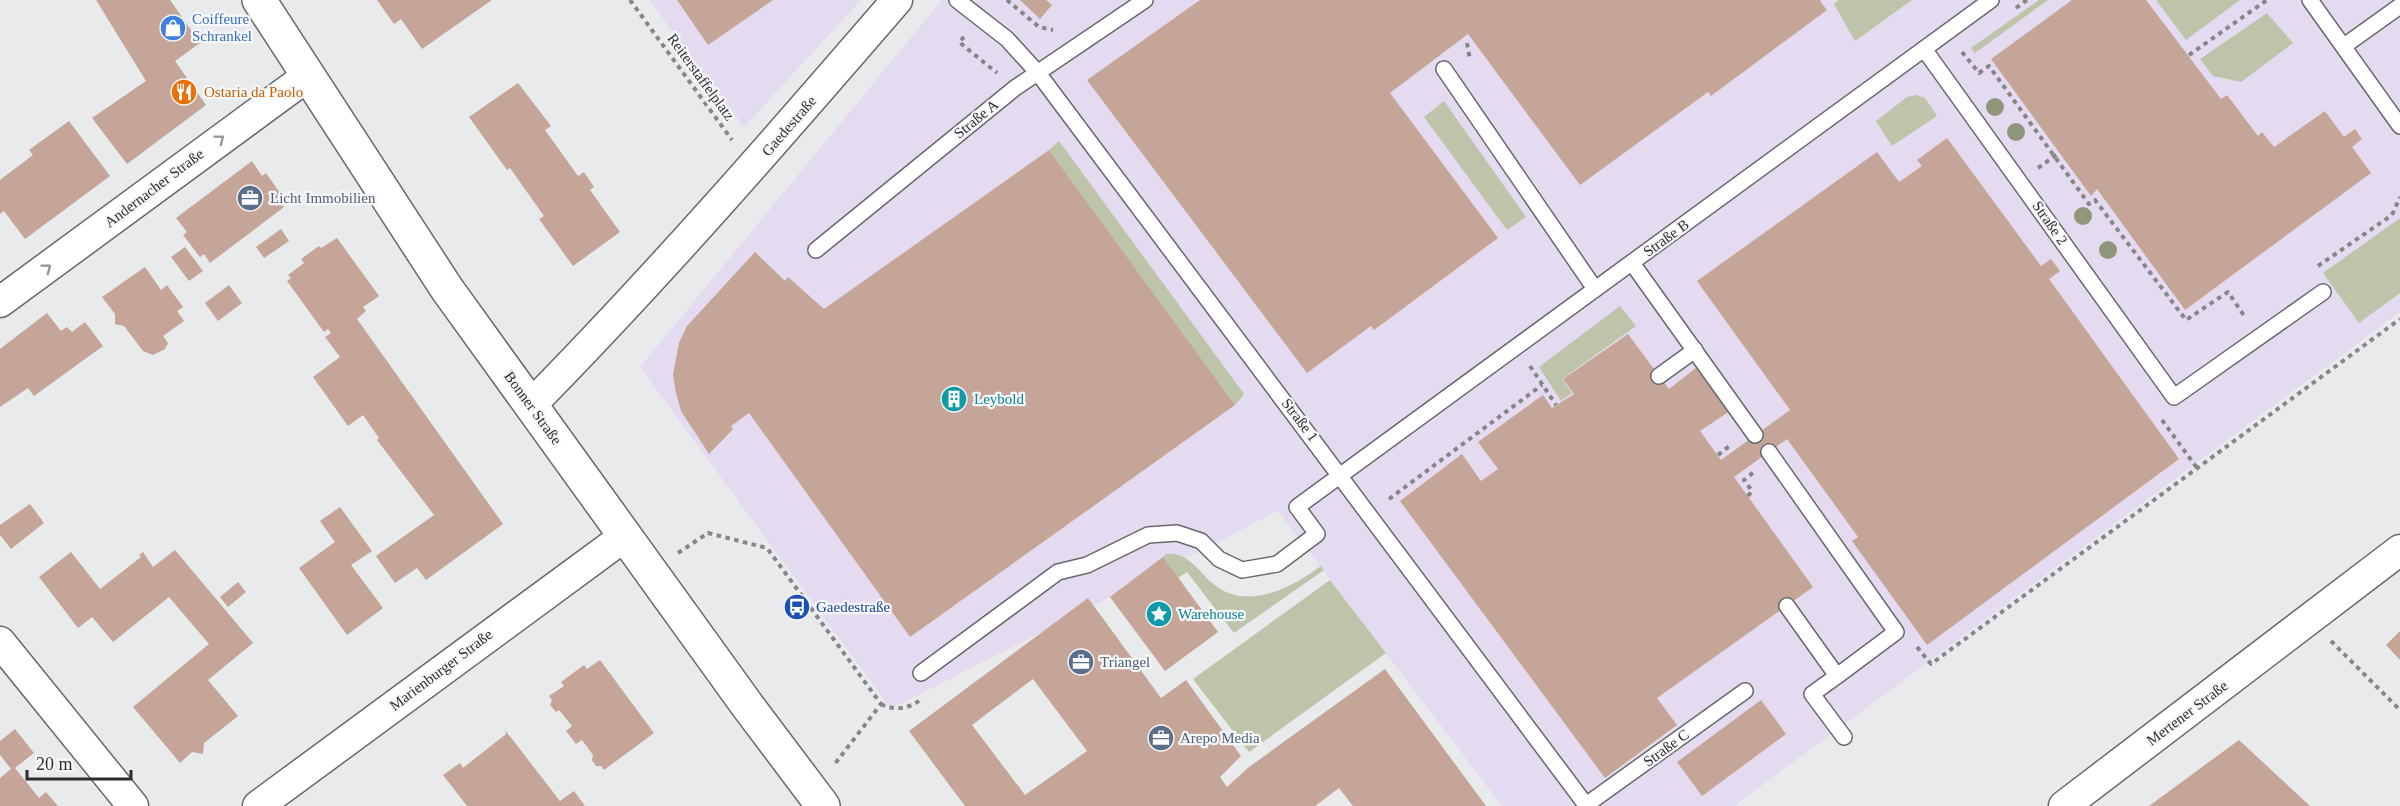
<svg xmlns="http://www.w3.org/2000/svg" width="2400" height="806" font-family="Georgia,serif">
<rect width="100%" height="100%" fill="#e8eaec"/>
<g fill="#e5dbf0">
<polygon points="649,0 861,0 744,127"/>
<polygon points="942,0 2400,0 2400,312 1734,806 1502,806 1278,511 891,709 640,367"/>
</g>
<g fill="#bdc4aa">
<polygon points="1839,0 1912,0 1855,41 1834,4"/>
<polygon points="2039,0 2048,0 1975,53 1971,48"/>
<polygon points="2156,0 2240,0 2186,40"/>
<polygon points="2267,13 2293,43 2241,82 2213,76 2200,59"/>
<polygon points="1916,95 1925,98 1937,116 1892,146 1876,121 1907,97"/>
<polygon points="1444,101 1526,217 1507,230 1424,117"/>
<polygon points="1059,141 1244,394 1235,405 1049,150"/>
<polygon points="2400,218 2400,293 2359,323 2323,273"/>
<polygon points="1620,306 1636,326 1562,379 1572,393 1561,401 1539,367"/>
<path d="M1166 554C1187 551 1198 570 1211 582 1245 613 1291 588 1321 566L1324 570 1234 633 1187 572 1178 578 1163 557Z"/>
<polygon points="1330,580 1386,653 1249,752 1193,679"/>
</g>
<g fill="#c4a597" fill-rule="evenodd">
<polygon points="96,0 170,0 200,43 175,61 206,105 127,164 92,118 146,81"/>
<polygon points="377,0 492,0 422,49 401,19 394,24"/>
<polygon points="677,0 773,0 708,45"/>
<polygon points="1020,0 1046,0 1052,5 1040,19"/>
<polygon points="1200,0 1822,0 1820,1 1827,10 1711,96 1708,92 1580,185 1468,34 1390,93 1498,238 1374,330 1371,326 1307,373 1087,80"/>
<polygon points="2072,0 2146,0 2221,99 2227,95 2258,136 2262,132 2274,147 2325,111 2344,137 2355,129 2362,139 2352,147 2371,173 2185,310 2097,189 2091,196 1991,59"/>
<polygon points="518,83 551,126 545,130 578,176 584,172 594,187 590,190 620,232 573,266 539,219 544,216 510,168 507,170 469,117"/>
<polygon points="69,121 110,176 25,239 4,211 0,214 0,180 33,155 29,150"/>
<polygon points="1947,138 2041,266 2051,259 2060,271 2049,279 2179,459 1927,645 1852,541 1858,537 1787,439 1734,477 1813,587 1657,698 1677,725 1605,778 1400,501 1462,454 1481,481 1498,469 1478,442 1543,395 1552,408 1574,394 1563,379 1628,334 1669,389 1701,364 1733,409 1700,431 1721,460 1790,410 1697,281 1877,152 1899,182 1922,166 1917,160"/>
<polygon points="1049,150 1235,405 910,637 749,413 731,426 733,429 709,454 681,411 676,393 673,375 679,343 687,326 755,252 785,281 788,277 824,309"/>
<polygon points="252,161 262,176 266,173 282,196 278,199 284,207 210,263 204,254 200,257 183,235 187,232 176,218"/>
<polygon points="281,229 289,241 264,258 256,247"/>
<polygon points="337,238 379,296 363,307 366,311 357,319 503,524 426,580 417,568 395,583 376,556 434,515 377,440 379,438 363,415 348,426 313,377 340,357 325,337 331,333 328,329 324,332 287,281 291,278 288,275 304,263 301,259 319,246 321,248"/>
<polygon points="185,247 203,271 189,281 171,257"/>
<polygon points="145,267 161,290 167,285 183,307 177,311 184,321 163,336 168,343 165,349 153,355 143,351 124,326 115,324 115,314 102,297"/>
<polygon points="229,285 242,303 218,321 205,303"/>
<polygon points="47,313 61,331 67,327 72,332 85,322 103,346 34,396 28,388 0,407 0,349"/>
<polygon points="30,504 44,523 11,549 0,535 0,525"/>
<polygon points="340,507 372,551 351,565 383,608 347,635 299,568 335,542 320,521"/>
<polygon points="175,550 253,643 208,680 238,716 204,743 203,754 192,752 180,763 133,707 209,644 169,597 113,642 92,617 78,628 39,577 71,552 100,589 141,557 139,555 143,552 153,567"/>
<polygon points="1163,557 1218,632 1165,671 1110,597"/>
<polygon points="238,582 246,592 228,607 220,597"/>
<path d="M1088 598 1161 698 1186 680 1241 756 1220 777 1227 787 1249 767 1385 669 1486 806H1353L1339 788 1315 806H965L909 731ZM1033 679 1087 751 1025 795 972 725Z"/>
<polygon points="2400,631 2400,660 2386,645"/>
<polygon points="600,660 654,733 604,770 601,766 596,766 592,760 593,755 582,740 576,744 566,731 572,726 559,710 556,712 550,705 552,700 549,696 564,686 561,682 584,665 587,669"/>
<polygon points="1761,700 1786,734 1702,796 1677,762"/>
<polygon points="15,729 34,753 15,768 39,798 46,792 58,806 0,806 0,778 11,769 0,755 0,741"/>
<polygon points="505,730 560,801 574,791 585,806 467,806 443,775 460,763 463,768 506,734"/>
<polygon points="2239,740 2310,806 2149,806"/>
</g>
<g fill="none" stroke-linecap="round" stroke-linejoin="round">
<defs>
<g id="lane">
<polyline points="957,0 1007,39 1038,73 1586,805 1745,691"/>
<polyline points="2310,0 2400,126"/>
<polyline points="2344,46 2400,6"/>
<polyline points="1924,49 2174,397 2323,292"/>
<polyline points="1444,69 1595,289"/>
<polyline points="816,250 1015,88 1145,0"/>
<polyline points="1632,263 1755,435"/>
<polyline points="1659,376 1695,350"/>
<polyline points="1769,452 1896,632 1837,676"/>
<polyline points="1787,606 1837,676 1812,694 1844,737"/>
<polyline points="921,673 1058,572 1087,565 1148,535 1177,533 1201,541 1219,559 1242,570 1277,564 1317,534 1297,507 1991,0"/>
</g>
<g id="street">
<polyline points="0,302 309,75"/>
<path d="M530 406C658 276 778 138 897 0"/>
<polyline points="0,642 133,806"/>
<polyline points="258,806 625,536"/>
<polyline points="2064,806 2400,550"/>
</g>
<polyline id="secondary" points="259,0 447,289 747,705 823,806"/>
</defs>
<use href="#lane" stroke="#67686a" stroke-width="18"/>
<use href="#street" stroke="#67686a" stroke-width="33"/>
<use href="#secondary" stroke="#67686a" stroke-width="36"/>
<g stroke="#858687" stroke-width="4" stroke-dasharray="4.5 4.5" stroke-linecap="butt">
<polyline points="630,0 732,140"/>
<polyline points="1007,0 1039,27 1053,30"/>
<polyline points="2016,8 2027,0"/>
<polyline points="964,37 959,42 997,73"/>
<polyline points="1467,43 1470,60"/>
<polyline points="1962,52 1979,73 1989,66 2089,204 2095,200 2186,320 2228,292 2245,317"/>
<polyline points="2189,55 2267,0"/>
<polyline points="2038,168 2059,153"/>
<polyline points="2318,266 2392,215 2400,197"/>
<polyline points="1530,366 1556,405"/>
<polyline points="2162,420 2197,468"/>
<polyline points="1718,455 1732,444"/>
<polyline points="1748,496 1752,491 1744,480 1754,472"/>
<polyline points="1389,499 1542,385"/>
<polyline points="678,553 708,533 767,548 881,704 834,765"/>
<polyline points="2331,641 2400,710"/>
<polyline points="1917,647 1931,664 2400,319"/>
<path d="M881 704C897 712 910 708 923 698"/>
</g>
<use href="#lane" stroke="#fff" stroke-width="15"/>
<use href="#street" stroke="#fff" stroke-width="30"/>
<use href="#secondary" stroke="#fff" stroke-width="33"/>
</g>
<g fill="#8f967c">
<circle cx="1995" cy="107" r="9"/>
<circle cx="2016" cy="132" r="9"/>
<circle cx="2083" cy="216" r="9"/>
<circle cx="2108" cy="250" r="9"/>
</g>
<defs><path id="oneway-chevron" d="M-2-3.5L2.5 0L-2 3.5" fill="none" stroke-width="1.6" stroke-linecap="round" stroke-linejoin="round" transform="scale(1.5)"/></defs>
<g stroke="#969697">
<use href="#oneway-chevron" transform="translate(220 139) rotate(-37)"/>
<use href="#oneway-chevron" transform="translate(47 268) rotate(-37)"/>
</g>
<defs>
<symbol id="shop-disc" viewBox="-11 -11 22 22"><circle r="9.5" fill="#3f7fe0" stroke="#f6f7f9"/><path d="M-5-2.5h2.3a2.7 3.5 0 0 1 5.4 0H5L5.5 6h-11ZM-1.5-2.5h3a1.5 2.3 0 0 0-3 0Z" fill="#fff"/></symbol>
<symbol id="restaurant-disc" viewBox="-11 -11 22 22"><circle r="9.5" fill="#e8710a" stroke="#f6f7f9"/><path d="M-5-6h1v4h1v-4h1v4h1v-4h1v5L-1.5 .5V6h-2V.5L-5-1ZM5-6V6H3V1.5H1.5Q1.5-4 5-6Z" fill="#fff"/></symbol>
<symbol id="office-disc" viewBox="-11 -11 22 22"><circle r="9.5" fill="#5c6f8a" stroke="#f6f7f9"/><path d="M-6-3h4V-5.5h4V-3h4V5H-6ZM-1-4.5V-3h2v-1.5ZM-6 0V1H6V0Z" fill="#fff"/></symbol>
<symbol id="building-disc" viewBox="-11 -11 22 22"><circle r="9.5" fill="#0f9aa8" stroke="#f6f7f9"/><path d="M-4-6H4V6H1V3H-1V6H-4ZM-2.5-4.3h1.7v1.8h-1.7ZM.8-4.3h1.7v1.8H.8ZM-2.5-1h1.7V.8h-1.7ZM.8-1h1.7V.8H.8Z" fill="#fff"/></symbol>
<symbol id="bus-disc" viewBox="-11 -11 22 22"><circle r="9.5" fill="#1a4fb4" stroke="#f6f7f9"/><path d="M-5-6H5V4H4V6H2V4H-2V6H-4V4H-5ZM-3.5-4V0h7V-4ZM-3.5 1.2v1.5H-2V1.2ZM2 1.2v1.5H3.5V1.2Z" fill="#fff"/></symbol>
<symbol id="sight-disc" viewBox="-11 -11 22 22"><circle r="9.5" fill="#0f9aa8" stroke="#f6f7f9"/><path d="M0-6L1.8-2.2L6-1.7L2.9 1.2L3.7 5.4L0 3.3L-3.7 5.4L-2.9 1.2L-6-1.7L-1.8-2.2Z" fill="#fff"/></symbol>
</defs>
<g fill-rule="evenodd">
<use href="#shop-disc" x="158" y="13" width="30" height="30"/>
<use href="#restaurant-disc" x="169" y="77" width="30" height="30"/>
<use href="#office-disc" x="235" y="183" width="30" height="30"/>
<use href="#building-disc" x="939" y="384" width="30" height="30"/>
<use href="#bus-disc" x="782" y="592" width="30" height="30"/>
<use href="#sight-disc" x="1144" y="599" width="30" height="30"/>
<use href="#office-disc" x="1066" y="647" width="30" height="30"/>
<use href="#office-disc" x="1146" y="723" width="30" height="30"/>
</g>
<g text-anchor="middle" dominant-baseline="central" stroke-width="4.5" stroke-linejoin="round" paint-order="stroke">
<g font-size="15" fill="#366cbe" stroke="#f6f7f9" text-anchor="start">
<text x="192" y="19">Coiffeure<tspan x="192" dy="17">Schrankel</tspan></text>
</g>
<g font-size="15" fill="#2d2e2f" stroke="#f6f7f9">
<text transform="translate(701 77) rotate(54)">Reiterstaffelplatz</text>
<text transform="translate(976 119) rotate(-39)">Straße A</text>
<text transform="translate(789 126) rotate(-49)">Gaedestraße</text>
<text transform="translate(154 188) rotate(-37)">Andernacher Straße</text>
<text transform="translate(2050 223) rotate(55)">Straße 2</text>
<text transform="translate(1666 238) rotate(-36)">Straße B</text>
<text transform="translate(533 408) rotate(54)">Bonner Straße</text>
<text transform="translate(1300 420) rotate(53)">Straße 1</text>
<text transform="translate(441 670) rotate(-37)">Marienburger Straße</text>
<text transform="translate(2187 713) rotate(-37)">Mertener Straße</text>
<text transform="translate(1666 748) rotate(-36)">Straße C</text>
</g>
<g font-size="15" fill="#c56008" stroke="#f6f7f9" text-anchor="start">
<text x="204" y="92">Ostaria da Paolo</text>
</g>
<g font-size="15" fill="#4e5e75" stroke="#f6f7f9" text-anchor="start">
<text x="270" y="198">Licht Immobilien</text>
<text x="1100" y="662">Triangel</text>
<text x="1180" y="738">Arepo Media</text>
</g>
<g font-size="15" fill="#0d838f" stroke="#f6f7f9" text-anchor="start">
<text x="974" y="399">Leybold</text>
<text x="1178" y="614">Warehouse</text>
</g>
<g font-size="15" fill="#164399" stroke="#f6f7f9" text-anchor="start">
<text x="816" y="607">Gaedestraße</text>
</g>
</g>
<path d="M27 770v9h104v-9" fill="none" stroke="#2d2e2f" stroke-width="3"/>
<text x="36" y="770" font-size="18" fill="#2d2e2f" stroke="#f6f7f9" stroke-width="4.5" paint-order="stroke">20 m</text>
</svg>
